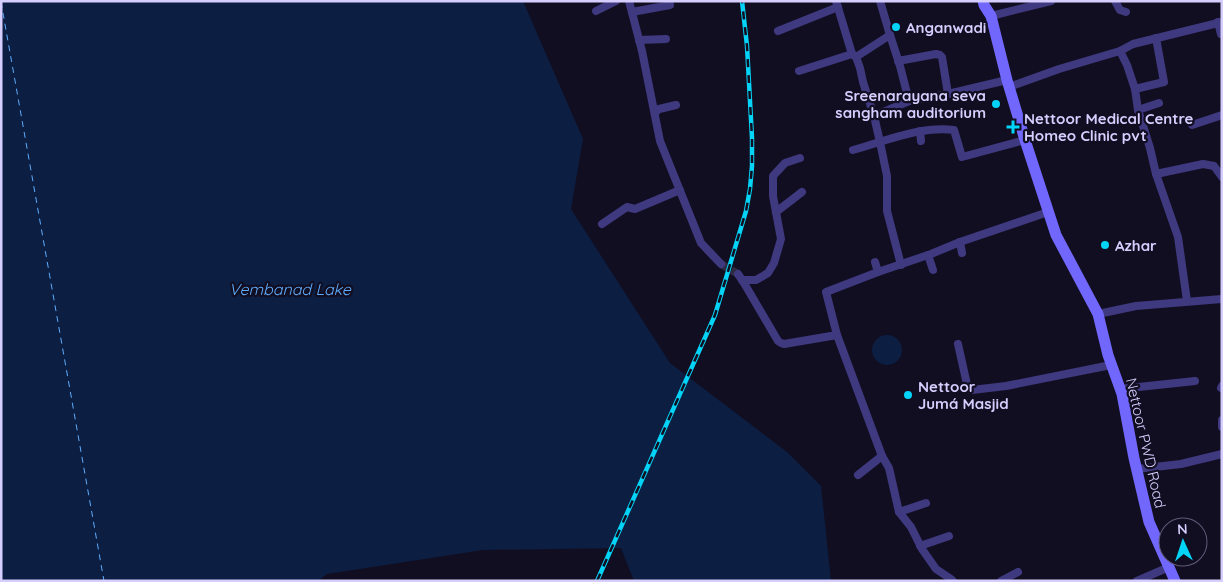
<svg xmlns="http://www.w3.org/2000/svg" width="1223" height="582" font-family="Quicksand,sans-serif">
<rect width="100%" height="100%" fill="#120e21"/>
<g fill="#0c1e42">
<polygon points="1,1 523,1 583,139 571,209 670,363 787,452 821,486 831,581 634,581 621,548 483,550 327,574 318,581 1,581"/>
<circle cx="887" cy="350" r="15"/>
</g>
<g fill="none" stroke-linecap="round" stroke-linejoin="round">
<polyline stroke="#5eacfd" stroke-width="1" stroke-dasharray="6 5" stroke-linecap="butt" points="1,2 104,581"/>
<polyline stroke="#2f2b42" stroke-width="8" stroke-dasharray="8 4" stroke-linecap="butt" points="721,264 738,274"/>
<g stroke="#3f3980" stroke-width="8">
<polyline points="629,1 642,51 660,141 701,243 721,264"/>
<polyline points="836,1 852,54"/>
<polyline points="880,1 890,35"/>
<polyline points="1115,1 1120,10 1126,12"/>
<polyline points="596,11 616,1"/>
<polyline points="632,12 670,5"/>
<polyline points="991,16 1051,1"/>
<polyline points="1218,22 1221,34"/>
<polyline points="778,31 838,7"/>
<polyline points="639,40 666,39"/>
<polyline points="1120,51 1127,65 1135,89 1138,110 1150,148 1156,174 1178,237 1187,301"/>
<polyline points="856,57 860,68 863,82 874,116 880,142 887,176 887,211 901,265"/>
<polyline points="898,61 936,54 940,55 942,57 948,94"/>
<polyline points="799,71 852,54 856,57 890,35 900,66 909,101 948,94 1007,80"/>
<polyline points="1009,87 1059,69 1120,51 1133,44 1222,22"/>
<polyline points="1135,89 1164,82 1156,38"/>
<polyline points="1138,110 1159,103"/>
<polyline points="655,113 659,109 676,105"/>
<polyline points="874,116 909,101"/>
<polyline points="1192,125 1222,115"/>
<polyline points="920,131 921,141"/>
<path d="M853 150C886 141 919 126 954 130L962 157 1025 140"/>
<polyline points="1156,174 1203,164 1214,166 1222,177"/>
<polyline points="776,212 802,192"/>
<polyline points="602,224 627,207 635,209 680,190"/>
<polyline points="960,242 962,253"/>
<polyline points="928,255 933,270"/>
<polyline points="875,262 878,272"/>
<polyline points="738,274 744,283 778,341 781,343 784,344 837,335 882,456 889,468 899,512 911,527 922,549 936,569 951,579 953,581"/>
<polyline points="742,280 756,280 768,273 774,263 781,239 773,196 773,176 785,163 800,158"/>
<polyline points="1098,314 1136,306 1222,299"/>
<polyline points="837,335 826,292 878,272 931,254 960,242 1048,212"/>
<polyline points="958,344 968,389 972,390 1006,386 1111,365"/>
<polyline points="1221,388 1222,386"/>
<polyline points="1120,389 1195,381"/>
<polyline points="1222,420 1222,427"/>
<polyline points="1137,469 1181,464 1222,454"/>
<polyline points="858,475 882,456"/>
<polyline points="899,512 926,503"/>
<polyline points="920,546 949,536"/>
<polyline points="1001,581 1018,572"/>
<polyline points="1137,581 1169,567"/>
</g>
<polyline stroke="#7167fd" stroke-width="11" points="983,1 984,5 991,16 1007,80 1025,140 1056,235 1098,314 1108,355 1122,394 1134,458 1149,522 1175,581"/>
<defs>
<polyline id="rail" points="597,581 715,315 746,211 750,189 752,166 752,138 747,46 742,1"/>
</defs>
<use href="#rail" stroke="#03d3f6" stroke-width="4.5"/>
<use href="#rail" stroke="#120e21" stroke-width="2.5" stroke-dasharray="8" stroke-linecap="butt"/>
</g>
<g fill="#03d3f6" stroke="#120e21" stroke-width="2">
<circle cx="896" cy="27" r="5"/>
<circle cx="996" cy="104" r="5"/>
<path d="M1010.5 119.5h5v5h5v5h-5v5h-5v-5h-5v-5h5z"/>
<circle cx="1105" cy="245" r="5"/>
<circle cx="908" cy="395" r="5"/>
</g>
<g text-anchor="middle" dominant-baseline="central" stroke-width="4.5" stroke-linejoin="round" paint-order="stroke">
<g font-size="15" font-weight="bold" fill="#d6cefe" stroke="#120e21" text-anchor="start">
<text x="906" y="27">Anganwadi</text>
<text x="986" y="95" text-anchor="end">Sreenarayana seva<tspan x="986" dy="17">sangham auditorium</tspan></text>
<text x="1024" y="118">Nettoor Medical Centre<tspan x="1024" dy="17">Homeo Clinic pvt</tspan></text>
<text x="1115" y="245">Azhar</text>
<text x="918" y="386">Nettoor<tspan x="918" dy="17">Jumá Masjid</tspan></text>
</g>
<g font-size="15" fill="#d6cefe" stroke="#120e21">
<text transform="translate(1146 443) rotate(77)">Nettoor PWD Road</text>
</g>
<g font-size="16" font-style="italic" fill="#5eacfd" stroke="#120e21">
<text x="290" y="289">Vembanad Lake</text>
</g>
</g>
<rect width="1223" height="582" fill="none" stroke="#d6cefe" stroke-width="5"/>
<g transform="translate(1183 542) rotate(357)"><circle r="24" fill="#120e21" stroke="#605b79"/>
<path d="M0-4L9 19L0 12L-9 19Z" fill="#03d3f6"/>
<text y="-8" font-size="14" font-weight="bold" text-anchor="middle" fill="#d6cefe">N</text>
</g>
</svg>
